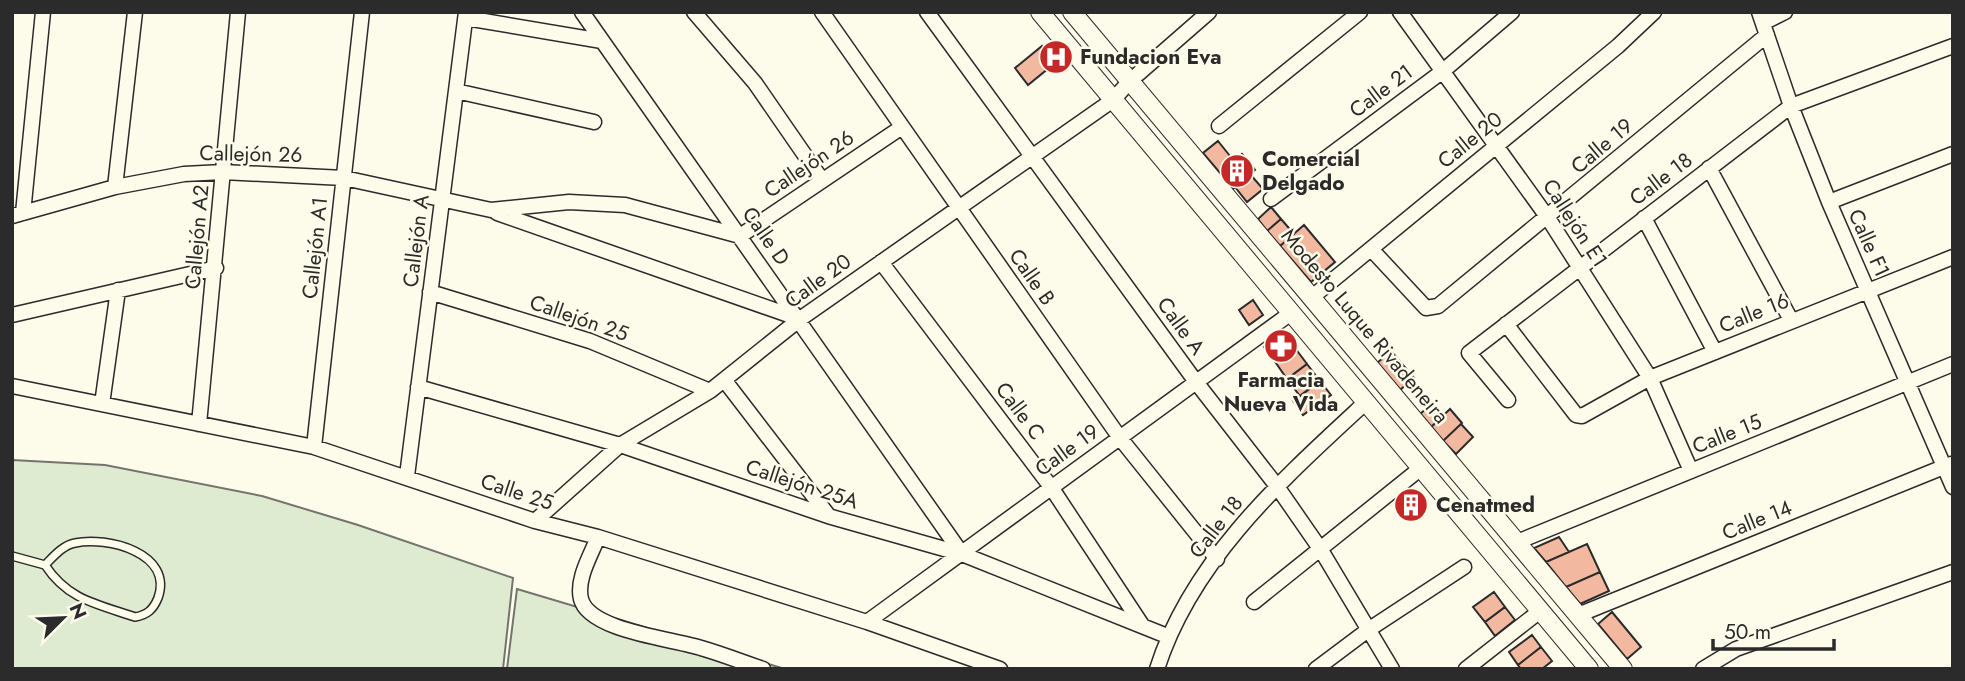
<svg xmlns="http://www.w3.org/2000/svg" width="1965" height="681" font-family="Jost,sans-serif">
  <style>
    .green { fill: #deebd1; stroke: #74746e; stroke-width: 2 }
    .building { fill: #f2b8a0; stroke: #2b2b2b; stroke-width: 2 }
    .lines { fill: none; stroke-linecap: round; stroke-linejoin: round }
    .service-casing { stroke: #2b2b2b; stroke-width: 10 }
    .minor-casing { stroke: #2b2b2b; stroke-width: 17 }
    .tertiary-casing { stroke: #2b2b2b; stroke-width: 20 }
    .service { stroke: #fdfbea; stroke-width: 7 }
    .minor { stroke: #fdfbea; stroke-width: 14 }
    .tertiary { stroke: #fdfbea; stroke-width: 18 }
    .labels { text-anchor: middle; stroke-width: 5; stroke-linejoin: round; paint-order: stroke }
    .poi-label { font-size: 21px; font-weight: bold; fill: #2b2b2b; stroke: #fdfbea; text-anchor: start }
    .street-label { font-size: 21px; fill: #2b2b2b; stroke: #fdfbea }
  </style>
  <rect width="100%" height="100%" fill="#fdfbea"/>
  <path class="green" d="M12,460l93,5 157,31 96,29 155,53 -10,91h-491z
    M517,589l268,80h-278z"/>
  <path class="building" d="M1042,46l13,17 -27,22 -13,-17z
    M1218,141l16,20 -14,12 -17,-20z
    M1242,154l13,16 -22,19 -13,-16z
    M1250,174l13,15 -16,13 -12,-15z
    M1271,207l10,12 -14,12 -9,-12z
    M1281,219l13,15 -14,12 -13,-15z
    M1304,225l31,37 -24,20 -31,-36z
    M1253,300l10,15 -14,10 -10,-15z
    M1280,335l12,16 -16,12 -12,-16z
    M1295,348l12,16 -20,15 -11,-16z
    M1391,351l23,27 -14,12 -23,-27z
    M1307,364l13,17 -20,15 -13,-17z
    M1320,381l11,14 -28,20 -10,-14z
    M1428,407l11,13 -8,7 -11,-13z
    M1450,409l12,14 -19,18 -12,-14z
    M1461,424l12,13 -17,17 -13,-13z
    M1412,494l9,12 -11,10 -10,-13z
    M1559,537l10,15 -23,10 -12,-14z
    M1587,544l13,28 -34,15 -20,-25z
    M1600,572l9,19 -29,13 -14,-17z
    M1494,592l11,15 -20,15 -12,-15z
    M1505,607l10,13 -20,16 -10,-14z
    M1612,612l29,35 -14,12 -29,-35z
    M1532,635l9,12 -23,18 -9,-13z
    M1541,647l11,14 -10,8h-21l-3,-4z"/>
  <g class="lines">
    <g class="service-casing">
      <path id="service" d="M12,556l33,9c23,35 52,39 90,52 12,-2 18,-7 23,-19 16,-45 -51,-62 -83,-55 -12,2 -22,14 -30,22"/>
    </g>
    <g class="minor-casing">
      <path id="minor" d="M582,12l380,542
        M694,12l61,71 67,97
        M822,12l298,426 97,121
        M927,12l269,370 80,103 45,65 71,119
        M1400,12l148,206 102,160 41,93
        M1759,12l32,94 38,96 124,285
        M466,18l136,23
        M1763,23l22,-11
        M1138,74l71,-62
        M456,91l138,31
        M1219,126l141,-114
        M1709,168l82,152
        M115,187l20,-175
        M1271,199l172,-128 69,-59
        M1829,202l124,-48
        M23,213l20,-201
        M497,213l303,106
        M12,216l103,-29 69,-13 39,-2 121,6 147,32 78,-8 56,3 115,31 162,-109
        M1644,218l71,134
        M1371,249l55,59 12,-2 329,-271
        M881,262l170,225 91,138
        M430,292l160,49 120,50
        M1311,298l307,-252 36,-34
        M12,315l204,-47
        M1506,324l70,91 6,1 68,-38 303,-121
        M725,381l103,134
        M12,386l302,61 221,74 63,16 269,85 133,47
        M418,387l202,58 208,71 134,38 205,82
        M1508,400l-39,-47 322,-247 162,-60
        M102,404l16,-114
        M199,424l39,-412
        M314,447l48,-435
        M407,476l59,-464
        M535,521l85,-76 90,-54 90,-72 313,-219 17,-19
        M598,537c-7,18 -22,42 -17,62 8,32 93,40 120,49 21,6 41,14 62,21
        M1517,542l436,-178
        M1254,602l167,-134
        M1578,615l373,-151
        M867,622l424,-309
        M1157,669c35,-110 127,-191 209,-267
        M1316,669l52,-39 96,-63
        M1466,669l74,-58
        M1703,669l33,-20 217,-77"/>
    </g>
    <g class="tertiary-casing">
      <path id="tertiary" d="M1040,12l549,657
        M1072,12l551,657"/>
    </g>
    <use href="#service" class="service"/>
    <use href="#minor" class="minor"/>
    <use href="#tertiary" class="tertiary"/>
  </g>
  <defs>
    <g id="hospital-disc" transform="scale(1.75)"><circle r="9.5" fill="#c62828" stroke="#fdfbea"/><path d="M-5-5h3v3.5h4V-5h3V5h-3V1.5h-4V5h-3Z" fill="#fff"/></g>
    <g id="building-disc" transform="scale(1.75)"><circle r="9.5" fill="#c62828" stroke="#fdfbea"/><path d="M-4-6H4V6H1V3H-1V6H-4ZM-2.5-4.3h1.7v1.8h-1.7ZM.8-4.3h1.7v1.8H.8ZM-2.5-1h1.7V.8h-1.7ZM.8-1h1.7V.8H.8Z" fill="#fff"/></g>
    <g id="pharmacy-disc" transform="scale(1.75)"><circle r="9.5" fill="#c62828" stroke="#fdfbea"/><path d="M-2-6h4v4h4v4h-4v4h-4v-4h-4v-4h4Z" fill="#fff"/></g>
  </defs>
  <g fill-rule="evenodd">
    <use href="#hospital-disc" x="1056" y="57"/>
    <use href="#building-disc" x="1237" y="171"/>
    <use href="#pharmacy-disc" x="1281" y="346"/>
    <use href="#building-disc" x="1411" y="505"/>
  </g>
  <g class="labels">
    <g class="poi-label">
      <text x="1080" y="64">Fundacion Eva</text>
      <text x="1262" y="166">Comercial<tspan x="1262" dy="24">Delgado</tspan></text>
      <text x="1281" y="387" text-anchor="middle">Farmacia<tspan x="1281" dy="24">Nueva Vida</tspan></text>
      <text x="1436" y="512">Cenatmed</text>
    </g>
    <g class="street-label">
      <text transform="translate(1381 91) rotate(-37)" y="7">Calle 21</text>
      <text transform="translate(1470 140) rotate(-39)" y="7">Calle 20</text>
      <text transform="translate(1602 146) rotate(-40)" y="7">Calle 19</text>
      <text transform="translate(251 154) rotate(1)" y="7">Callejón 26</text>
      <text transform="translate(809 164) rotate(-34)" y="7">Callejón 26</text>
      <text transform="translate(1661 179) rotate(-37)" y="7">Calle 18</text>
      <text transform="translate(1575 223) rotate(57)" y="7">Callejón E1</text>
      <text transform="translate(766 236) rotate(55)" y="7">Calle D</text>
      <text transform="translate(197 237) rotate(-85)" y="7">Callejón A2</text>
      <text transform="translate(416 241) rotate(-83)" y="7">Callejón A</text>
      <text transform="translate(1869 243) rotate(66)" y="7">Calle F1</text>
      <text transform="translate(315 248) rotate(-84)" y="7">Callejón A1</text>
      <text transform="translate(1032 277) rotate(55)" y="7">Calle B</text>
      <text transform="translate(818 281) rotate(-36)" y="7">Calle 20</text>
      <text transform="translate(1754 313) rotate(-22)" y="7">Calle 16</text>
      <text transform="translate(579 318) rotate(19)" y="7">Callejón 25</text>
      <text transform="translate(1181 326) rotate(54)" y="7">Calle A</text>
      <text transform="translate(1365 326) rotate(50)" y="7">Modesto Luque Rivadeneira</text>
      <text transform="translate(1020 411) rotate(53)" y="7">Calle C</text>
      <text transform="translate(1727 434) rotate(-22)" y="7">Calle 15</text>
      <text transform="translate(1067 450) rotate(-36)" y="7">Calle 19</text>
      <text transform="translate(802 484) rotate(18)" y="7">Callejón 25A</text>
      <text transform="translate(517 492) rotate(18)" y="7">Calle 25</text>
      <text transform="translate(1757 520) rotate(-22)" y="7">Calle 14</text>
      <text transform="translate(1216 527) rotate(-52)" y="7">Calle 18</text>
    </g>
  </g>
  <rect width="1965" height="681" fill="none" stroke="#2b2b2b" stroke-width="28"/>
  <g transform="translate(63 618) rotate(66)" stroke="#fdfbea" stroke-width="5" paint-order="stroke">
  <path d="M0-5L12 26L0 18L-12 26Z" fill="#2b2b2b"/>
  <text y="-10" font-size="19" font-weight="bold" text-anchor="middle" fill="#2b2b2b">N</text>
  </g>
  <path d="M1713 639v10h121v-10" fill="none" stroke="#2b2b2b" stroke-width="3.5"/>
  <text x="1724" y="639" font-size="21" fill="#2b2b2b" stroke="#fdfbea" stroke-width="5" paint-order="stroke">50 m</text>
</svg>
